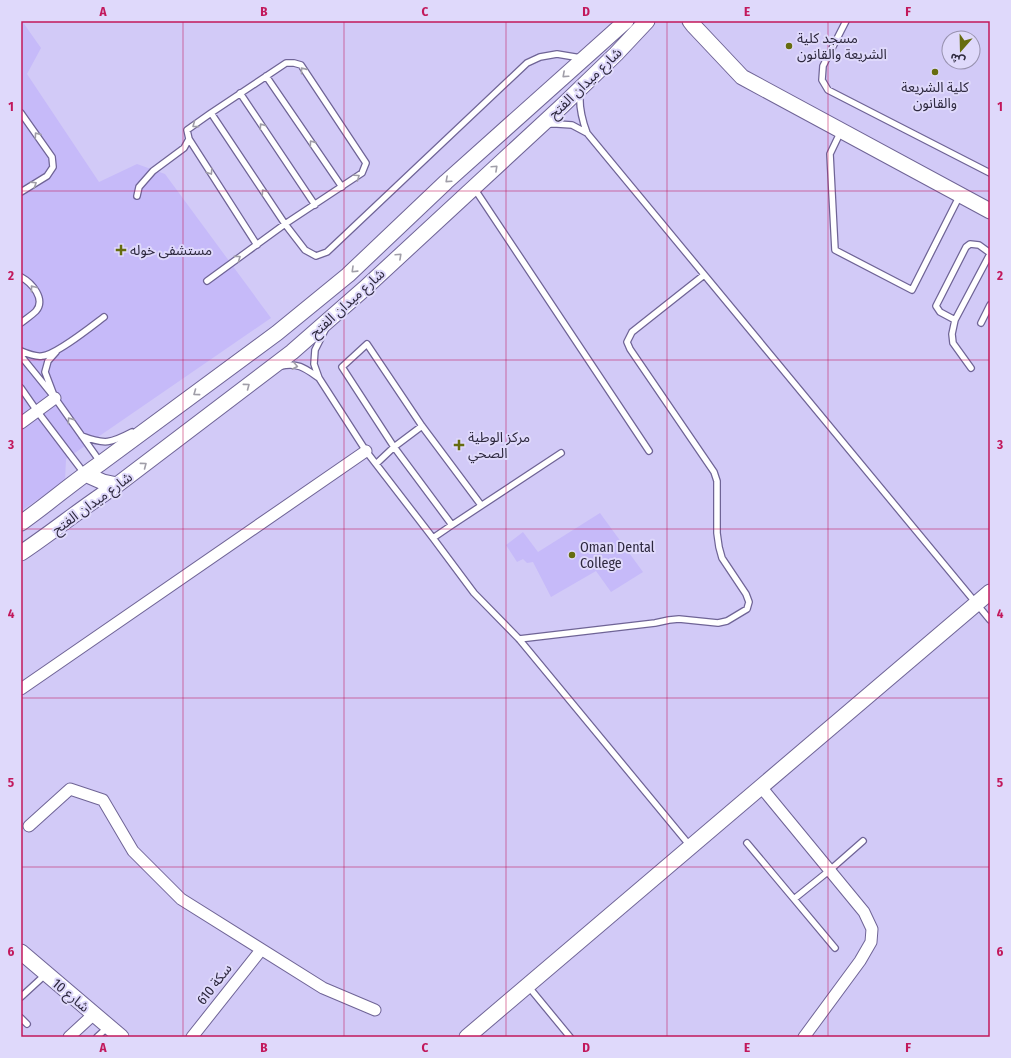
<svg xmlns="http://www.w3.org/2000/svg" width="1011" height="1058" font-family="'Fira Sans Condensed','Noto Sans Arabic',sans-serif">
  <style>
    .built { fill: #c6baf9 }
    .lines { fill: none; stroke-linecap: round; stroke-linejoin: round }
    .lane-casing { stroke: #6f6496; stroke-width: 8 }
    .street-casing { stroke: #6f6496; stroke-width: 13 }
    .secondary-casing { stroke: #6f6496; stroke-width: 17 }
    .lane { stroke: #fff; stroke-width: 5.5 }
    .street { stroke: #fff; stroke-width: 11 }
    .secondary { stroke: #fff; stroke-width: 15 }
    .oneway { stroke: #a09ea8 }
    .grid { fill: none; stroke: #c2185b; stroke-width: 1; stroke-opacity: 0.55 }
    .poi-dot { fill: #666c0f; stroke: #dfd9fb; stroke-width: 1.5 }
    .labels { text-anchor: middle; stroke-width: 4; stroke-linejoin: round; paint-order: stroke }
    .poi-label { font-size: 14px; fill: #2d283e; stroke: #dfd9fb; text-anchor: start }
    .street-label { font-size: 14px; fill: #2d283e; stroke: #dfd9fb }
    .neatline { fill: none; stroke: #c2185b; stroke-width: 1.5 }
    .grid-label { font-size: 13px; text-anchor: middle; font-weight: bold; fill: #c2185b }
  </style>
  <rect width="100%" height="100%" fill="#d2caf7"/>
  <path class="built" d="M21,21h1l19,27 -14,26 72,108 38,-18 28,10 106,144 -205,141 -1,22 -44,30z
    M600,513l43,59 -32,20 -15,-21 -45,26 -18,-35 -6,1 -4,-4 -6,3 -11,-17 17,-13 15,20z"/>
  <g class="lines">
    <g class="lane-casing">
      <path id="lane" d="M846,21l-23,45 -1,14 6,10 162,83
        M266,76l76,111
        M240,93l75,112
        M580,93c-1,14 2,27 7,40
        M21,113l31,44 1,10 -6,9 -26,16
        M211,113l74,111 20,26 11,6 11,-4 200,-189 13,-6 17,-3 24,4
        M547,124h10l15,1 15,8 403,487
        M841,131l-11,23 5,96 77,40 47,-93
        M189,139l68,106
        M474,188l175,263
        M137,196l2,-9 14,-16 31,-23 5,-9 -2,-9 24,-17 75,-50h8l7,2 65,98 -4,10 -77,51 -78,57
        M21,277c11,6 25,22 15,34 -4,4 -10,8 -15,12
        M955,320l-15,-8 -4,-6 30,-59 4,-3 9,1 11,8
        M981,323l9,-18
        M325,330l-10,20 -1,14 5,14 47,73 67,87 41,55 45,46 172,208
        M21,351c7,3 14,6 21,5 14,-1 50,-30 62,-39
        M21,356l34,42 46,65
        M281,366c17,-4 25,3 38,12
        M971,368l-18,-25 -1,-9 3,-14 35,-66
        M21,388l16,23 47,62
        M53,393l-8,-21 3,-11 8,-9
        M82,436c23,9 29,7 50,-4
        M376,464l18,-17 28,-21
        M452,525l-58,-78 -52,-80 25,-23 55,82 59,79
        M433,538l19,-13 109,-72
        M519,639l136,-16 14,-3 10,-1 39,4 9,-2 20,-12 2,-7 -3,-8 -24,-36 -3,-11 -2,-14v-52l-3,-9 -84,-123 -3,-7 5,-10 72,-57
        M747,843l88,105
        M794,899l36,-29 33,-29
        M528,986l42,51
        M21,997l25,-23
        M21,1018l6,6
        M97,1037l11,-10"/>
    </g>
    <g class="street-casing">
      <path id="street" d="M21,423l34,-25
        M21,689l345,-238
        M761,787l103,125 8,17 -1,13 -11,19 -56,76
        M29,826l41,-37 33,11 30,51 48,48 142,89 52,22
        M69,1037l25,-23
        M192,1037l69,-87"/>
    </g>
    <g class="secondary-casing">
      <path id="secondary" d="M690,21l3,4 49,52 248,134
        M85,474l18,8 14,3
        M21,523c27,-19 52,-41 80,-60l176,-130 71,-58 98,-93 180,-161
        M21,553c33,-22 63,-47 96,-68l175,-133 72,-63 198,-183 54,-52 31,-33
        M21,952l100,85
        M467,1037l523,-445"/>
    </g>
    <use href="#lane" class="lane"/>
    <use href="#street" class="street"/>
    <use href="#secondary" class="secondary"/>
  </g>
  <defs><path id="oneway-chevron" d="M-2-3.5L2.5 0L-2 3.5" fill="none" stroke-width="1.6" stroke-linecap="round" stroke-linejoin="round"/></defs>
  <g class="oneway">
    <use href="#oneway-chevron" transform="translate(303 70) rotate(-129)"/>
    <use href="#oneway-chevron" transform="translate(565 75) rotate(138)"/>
    <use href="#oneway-chevron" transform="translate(195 125) rotate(143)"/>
    <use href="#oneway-chevron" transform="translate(262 126) rotate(-124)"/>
    <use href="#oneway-chevron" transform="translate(37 135) rotate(-125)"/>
    <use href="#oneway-chevron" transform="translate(312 143) rotate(-125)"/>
    <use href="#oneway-chevron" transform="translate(495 168) rotate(-43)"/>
    <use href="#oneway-chevron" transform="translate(210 172) rotate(57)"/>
    <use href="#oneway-chevron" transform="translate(357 177) rotate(-35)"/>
    <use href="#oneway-chevron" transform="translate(448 180) rotate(138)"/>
    <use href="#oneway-chevron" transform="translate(34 184) rotate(-32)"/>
    <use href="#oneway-chevron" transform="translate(264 192) rotate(-124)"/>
    <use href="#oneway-chevron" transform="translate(399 256) rotate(-43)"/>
    <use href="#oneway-chevron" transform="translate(238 258) rotate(-36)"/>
    <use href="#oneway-chevron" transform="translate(354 270) rotate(136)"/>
    <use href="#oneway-chevron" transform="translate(33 288) rotate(-128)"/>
    <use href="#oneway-chevron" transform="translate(295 366) rotate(11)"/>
    <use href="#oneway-chevron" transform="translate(247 386) rotate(-37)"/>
    <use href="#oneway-chevron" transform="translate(196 393) rotate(144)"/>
    <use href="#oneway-chevron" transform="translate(70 420) rotate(-125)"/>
    <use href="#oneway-chevron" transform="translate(144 465) rotate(-37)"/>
  </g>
  <path class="grid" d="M183,21v1016M344,21v1016M506,21v1016M667,21v1016M828,21v1016M21,191h969M21,360h969M21,529h969M21,698h969M21,867h969"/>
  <g class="poi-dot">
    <circle cx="789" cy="46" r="4"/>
    <circle cx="935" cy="72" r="4"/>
    <path d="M119 244h4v4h4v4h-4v4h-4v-4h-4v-4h4z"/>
    <path d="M457 439h4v4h4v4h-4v4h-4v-4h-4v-4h4z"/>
    <circle cx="572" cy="555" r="4"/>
  </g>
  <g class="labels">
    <g class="poi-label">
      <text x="797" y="43">مسجد كلية<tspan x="797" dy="16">الشريعة والقانون</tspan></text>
      <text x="935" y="92" text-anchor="middle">كلية الشريعة<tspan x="935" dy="16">والقانون</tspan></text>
      <text x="130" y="255">مستشفى خوله</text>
      <text x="468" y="442">مركز الوطية<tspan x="468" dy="16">الصحي</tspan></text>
      <text x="580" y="552">Oman Dental<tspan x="580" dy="16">College</tspan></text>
    </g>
    <g class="street-label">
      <text transform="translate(585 83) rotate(-44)" y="5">شارع ميدان الفتح</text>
      <text transform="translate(347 303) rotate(-42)" y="5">شارع ميدان الفتح</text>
      <text transform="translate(92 503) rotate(-36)" y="5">شارع ميدان الفتح</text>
      <text transform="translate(214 984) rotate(-52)" y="5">سكة 610</text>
      <text transform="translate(71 995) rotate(40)" y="5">شارع 10</text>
    </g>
  </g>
  <rect width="1011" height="1058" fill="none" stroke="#dfd9fb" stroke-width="44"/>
  <g transform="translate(961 50) rotate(200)"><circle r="19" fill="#dfd9fb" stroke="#9892af"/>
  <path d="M0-3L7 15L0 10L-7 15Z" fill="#666c0f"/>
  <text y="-6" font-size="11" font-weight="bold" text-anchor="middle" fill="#2d283e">ش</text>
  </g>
  <rect x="22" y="22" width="967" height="1014" class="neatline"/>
  <g class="grid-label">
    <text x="103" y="16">A</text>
    <text x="264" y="16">B</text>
    <text x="425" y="16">C</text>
    <text x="586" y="16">D</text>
    <text x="747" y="16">E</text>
    <text x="908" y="16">F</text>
    <text x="11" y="111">1</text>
    <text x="1000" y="111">1</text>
    <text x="11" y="280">2</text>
    <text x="1000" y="280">2</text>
    <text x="11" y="449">3</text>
    <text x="1000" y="449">3</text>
    <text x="11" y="618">4</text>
    <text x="1000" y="618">4</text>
    <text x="11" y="787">5</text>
    <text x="1000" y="787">5</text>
    <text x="11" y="956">6</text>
    <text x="1000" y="956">6</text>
    <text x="103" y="1052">A</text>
    <text x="264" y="1052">B</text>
    <text x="425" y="1052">C</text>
    <text x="586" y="1052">D</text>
    <text x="747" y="1052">E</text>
    <text x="908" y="1052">F</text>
  </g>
</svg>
